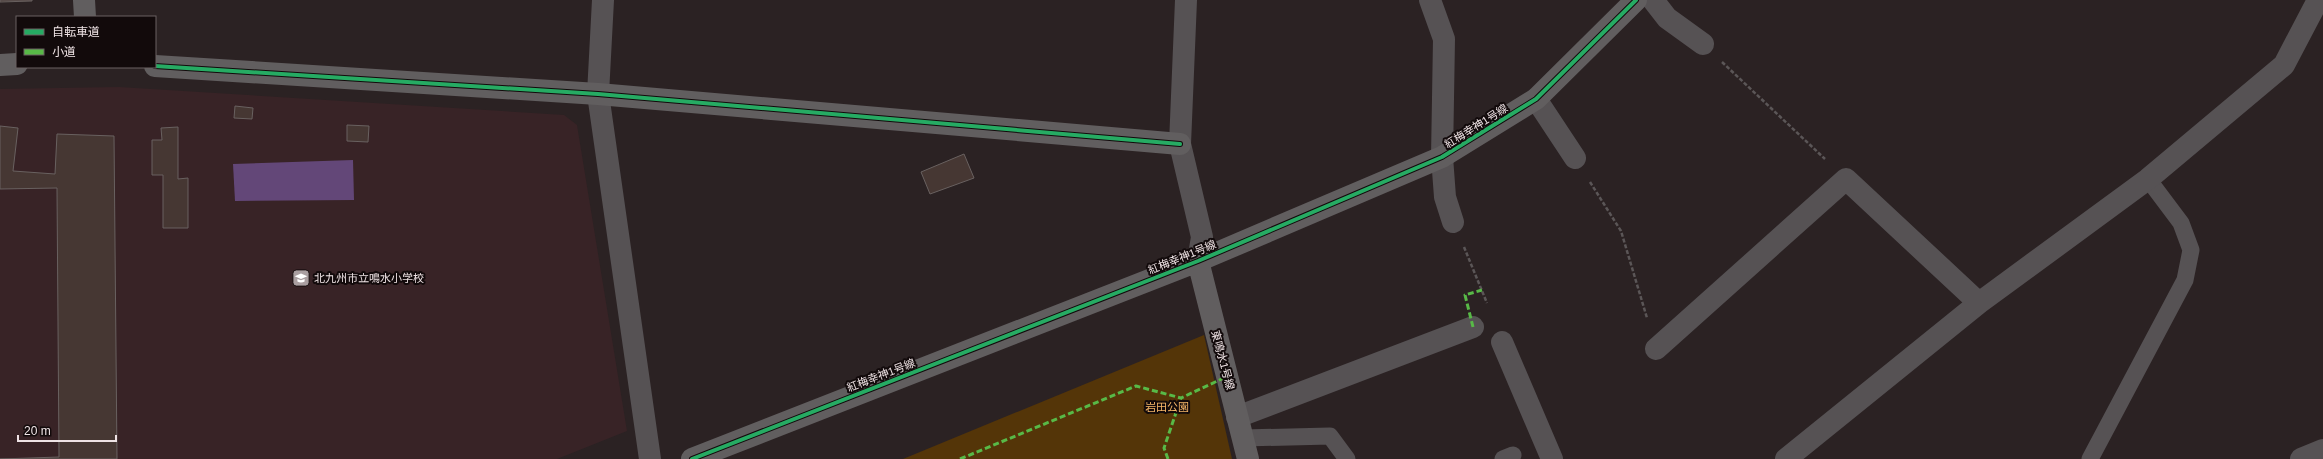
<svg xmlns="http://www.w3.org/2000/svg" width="2323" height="459" font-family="Helvetica,'Noto Sans JP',sans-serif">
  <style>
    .built { fill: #382326 }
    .green { fill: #543508 }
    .water { fill: #634778 }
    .building { fill: #463733; stroke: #696160 }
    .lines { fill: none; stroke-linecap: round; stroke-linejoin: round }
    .path { stroke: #5b5657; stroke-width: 2.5; stroke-dasharray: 4 2; stroke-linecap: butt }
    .lane { stroke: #565254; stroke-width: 17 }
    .street { stroke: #565254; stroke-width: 22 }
    .secondary { stroke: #615e5f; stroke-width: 22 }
    .quiet { stroke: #58b947; stroke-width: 3; stroke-dasharray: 6 3; stroke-linecap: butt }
    .cycleway-casing { stroke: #120a0b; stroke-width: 6 }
    .cycleway { stroke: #26ab63; stroke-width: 4 }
    .labels { text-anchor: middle; stroke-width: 4; stroke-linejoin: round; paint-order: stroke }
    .street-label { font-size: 11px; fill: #efe3e5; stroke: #120a0b }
    .poi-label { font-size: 11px; fill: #efe3e5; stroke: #120a0b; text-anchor: start }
    .park-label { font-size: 11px; fill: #f5b668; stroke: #120a0b }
  </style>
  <rect width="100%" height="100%" fill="#2b2223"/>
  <path class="built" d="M119,87l445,28 13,10 50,306 -70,28h-557v-370z"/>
  <path class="green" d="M1204,335l28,124h-329z"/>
  <path class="water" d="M353,160l1,40 -119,1 -2,-37z"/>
  <path class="building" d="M0,0h32v1l-32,1z
    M235,106l18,2 -1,11 -18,-1z
    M347,125l22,1 -1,16 -21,-1z
    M0,126l18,2 -5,43 42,3 2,-40 57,2 3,323h-117l59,-2 -2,-269 -57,1z
    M178,127v52l10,-1v50h-25v-53h-11v-35h10l-1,-12z
    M964,154l10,24 -44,16 -9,-22z"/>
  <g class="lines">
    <path class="path" d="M1722,62l103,97
      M1590,182l31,49 26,87
      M1464,247l23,56"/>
    <path class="lane" d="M1243,438l87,-2 17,23
      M1503,459l10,-4
      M2090,459l95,-179 6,-30 -10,-27 -33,-44"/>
    <path class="street" d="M603,0l-5,94 52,365
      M1186,0l-6,144 22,93 -4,24
      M1430,0l14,39 -2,118 3,40 8,25
      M1653,0l14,18 36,26
      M1536,99l39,59
      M1502,342l50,117
      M1656,349l190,-170 133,124
      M1237,417l236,-90
      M1786,459l193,-156 169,-124 136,-114 34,-65
      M2301,459l22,-9"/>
    <path class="secondary" d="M84,0l1,17
      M0,65l17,-1
      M155,66l443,28 582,50
      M1198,261l50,198
      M692,459l506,-198 244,-104 94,-58 100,-99"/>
    <path class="quiet" d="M1473,327l-8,-32 17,-5
      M960,459l176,-73 45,12 47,-22
      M1168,459l-4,-11 17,-50"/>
    <g class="cycleway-casing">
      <path id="cycleway" d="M155,66l443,28 582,50
        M692,459l506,-198 244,-104 94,-58 100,-99"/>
    </g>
    <use href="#cycleway" class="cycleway"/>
  </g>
  <defs>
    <g id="school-square" transform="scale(0.9)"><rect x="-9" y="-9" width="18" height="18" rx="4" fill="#aa9fa1" stroke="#120a0b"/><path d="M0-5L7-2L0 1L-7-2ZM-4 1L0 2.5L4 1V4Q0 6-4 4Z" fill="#fff"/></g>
  </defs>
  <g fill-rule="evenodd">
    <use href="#school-square" x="301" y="278"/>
  </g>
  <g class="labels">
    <g class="street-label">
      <text transform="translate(1476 126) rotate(-32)" y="4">紅梅幸神1号線</text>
      <text transform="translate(1182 257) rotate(-22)" y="4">紅梅幸神1号線</text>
      <text transform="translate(1223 360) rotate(75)" y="4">東鳴水1号線</text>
      <text transform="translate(881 375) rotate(-21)" y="4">紅梅幸神1号線</text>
    </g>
    <g class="poi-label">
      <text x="314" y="282">北九州市立鳴水小学校</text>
    </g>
    <g class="park-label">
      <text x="1167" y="411">岩田公園</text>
    </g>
  </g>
  <rect x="16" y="16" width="140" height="52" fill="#120a0b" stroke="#6a6162"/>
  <rect x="24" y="29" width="20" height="6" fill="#26ab63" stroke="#6a6162"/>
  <text x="52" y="36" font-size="12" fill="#efe3e5">自転車道</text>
  <rect x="24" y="49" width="20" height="6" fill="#58b947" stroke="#6a6162"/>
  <text x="52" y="56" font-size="12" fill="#efe3e5">小道</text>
  <path d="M18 435v6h98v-6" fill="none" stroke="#efe3e5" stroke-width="2"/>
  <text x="24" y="435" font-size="12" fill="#efe3e5" stroke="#120a0b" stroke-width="3" paint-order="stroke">20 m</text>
</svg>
